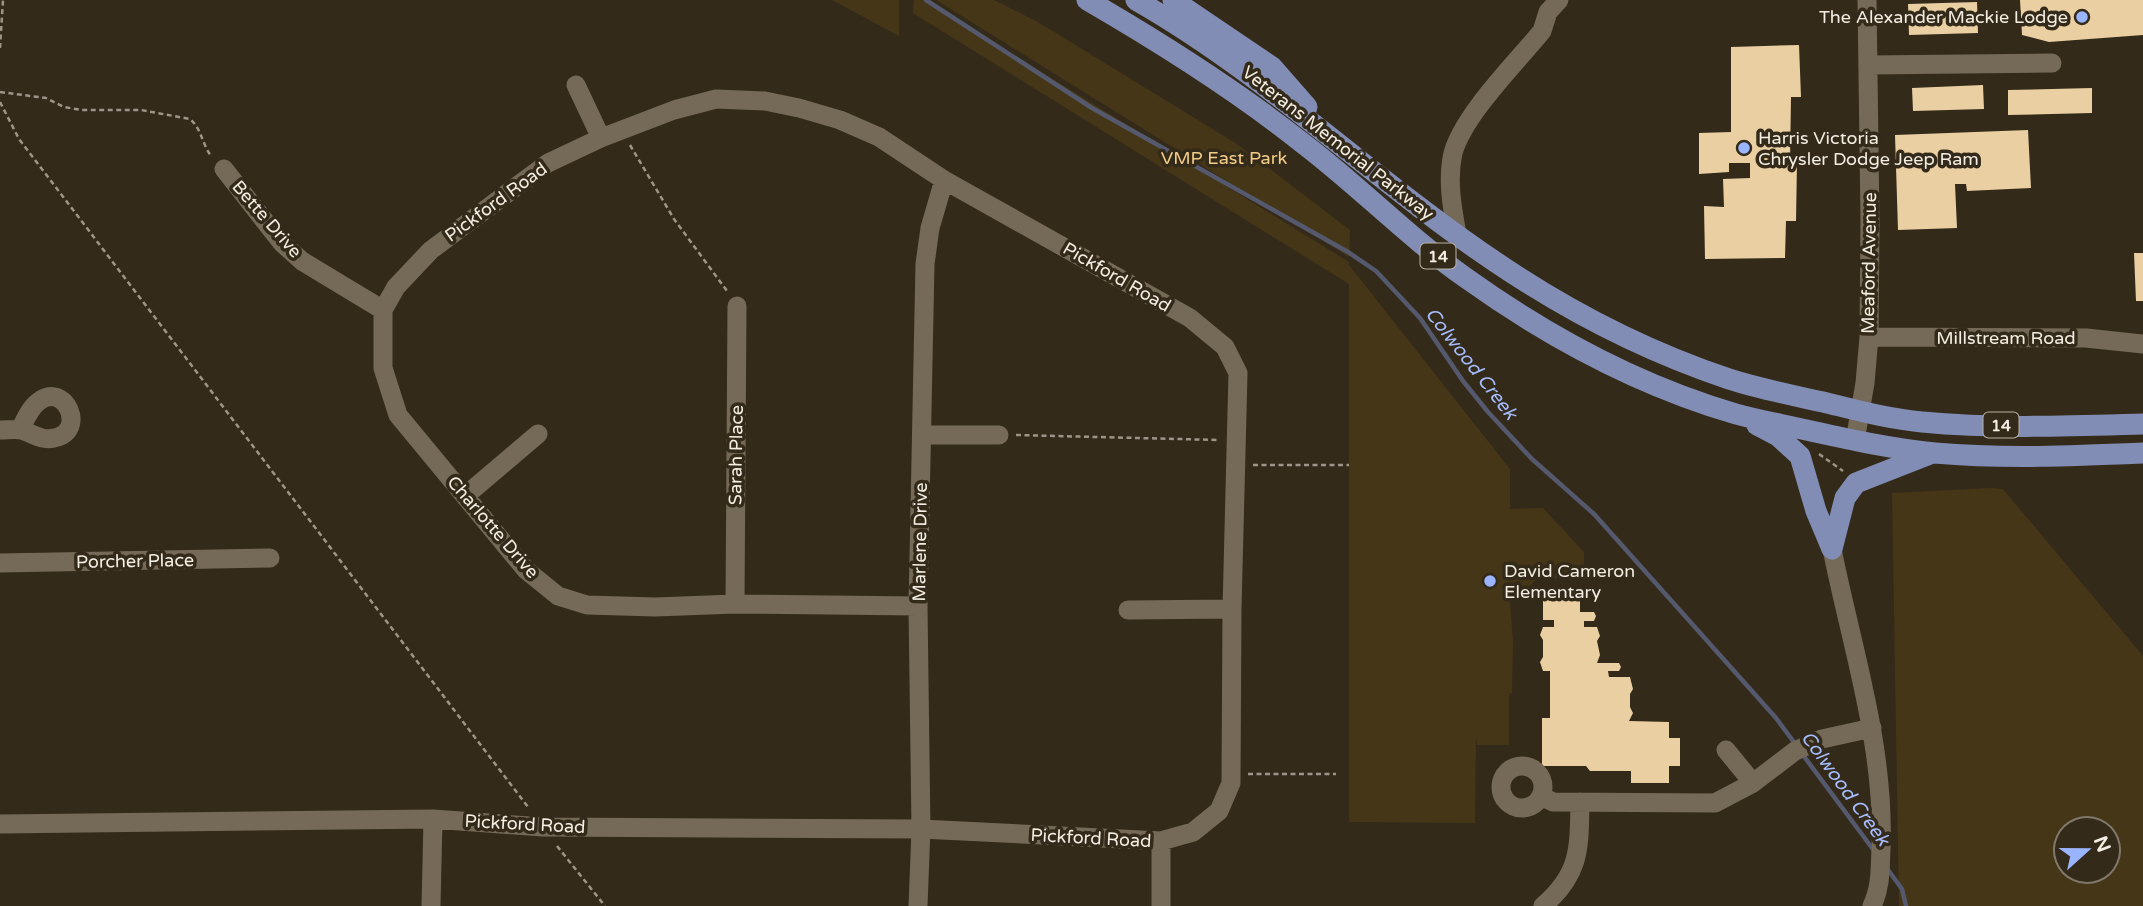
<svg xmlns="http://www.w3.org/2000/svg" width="2143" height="906" font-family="'Varela Round',sans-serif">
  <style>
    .green { fill: #463618; fill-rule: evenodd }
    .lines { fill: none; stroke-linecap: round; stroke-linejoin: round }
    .stream { stroke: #54596e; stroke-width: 4.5 }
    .building { fill: #eacfa2 }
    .path { stroke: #9d9587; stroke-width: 2.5; stroke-dasharray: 5 3.5; stroke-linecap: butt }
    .minor { stroke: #756a58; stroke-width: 19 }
    .major { stroke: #818db4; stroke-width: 21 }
    .poi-dot { fill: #9ab5fd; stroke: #342a1a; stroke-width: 2.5 }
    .labels { text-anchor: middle; stroke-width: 7; stroke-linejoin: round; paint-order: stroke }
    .shield { fill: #342a1a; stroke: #bab2a6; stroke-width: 2 }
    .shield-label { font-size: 16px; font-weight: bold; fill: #f3ede2 }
    .poi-label { font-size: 18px; fill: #f3ede2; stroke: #342a1a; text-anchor: start }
    .street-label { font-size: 18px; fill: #f3ede2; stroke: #342a1a }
    .park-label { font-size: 18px; fill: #f2cc88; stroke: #342a1a }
    .water-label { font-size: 19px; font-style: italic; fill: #a5bdff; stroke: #342a1a }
  </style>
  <rect width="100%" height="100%" fill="#342a1a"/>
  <path class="green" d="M832,0h67v36z
    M914,0h11l424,262v3l161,204v40l33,-1 41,44v26h-46l-11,10h-18l4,53 -1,52 -3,1v51h-32l-1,-9 -1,87 -126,-1v-538l-436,-271z
    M936,0h58l44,22 199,122 113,86 -1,27z
    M1990,488l13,1 140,167v250h-244l-7,-413zM2066,829h42v42h-42z"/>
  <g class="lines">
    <path class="stream" d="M926,0l166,108 256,144 28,19 44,47 43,63 25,31 44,47 62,55 182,204 20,27
      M1803,755l72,97
      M1886,867l16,22 4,17"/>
  </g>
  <path class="building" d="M2020,0h123v35l-94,7 -27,-7z
    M1977,2l1,31 -69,2 -1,-31z
    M1799,45l2,52h-10l-1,66 7,-1 -1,59h-10l-1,37 -80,1 -1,-53 20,1 -1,-28 27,-1v-15h-21v9l-30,2v-41l32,-1v-85z
    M1983,85l1,24 -71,2 -1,-23z
    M2092,88v25l-84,2v-25z
    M2028,130l3,58 -64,3 -1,-7h-11l2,44 -59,2 -3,-95z
    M2134,253h9v48h-7z
    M1552,589l5,3h10l4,-2 9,3v19h14l2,4 -2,5h-10v6h13l3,9 -3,5 3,14 -3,8h22l2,4 -2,4h-11l1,6h21l3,12 -3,5v13l3,6 -4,8 40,1v16h11v28h-11v17h-38v-12h-41l-4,-5h-44v-48h8v-47h-7l-3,-9 3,-5v-17l-3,-5 3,-8h11v-7h-11v-28z"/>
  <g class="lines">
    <path class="path" d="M0,48l3,-48
      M0,92l46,6 18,9 17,3h60l49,9c12,10 12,26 22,38
      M0,102l19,37 509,668
      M630,145l44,74 53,72
      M1016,435l203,5
      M1819,454l24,17
      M1253,465h96
      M1248,774h88
      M557,846l48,60"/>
    <path class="minor" d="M1868,65l184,-2
      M576,85l25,53
      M224,169l58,74 20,18 81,49
      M1457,234c-5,-27 -10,-54 -4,-81 11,-39 63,-90 89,-122l6,-19 11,-12
      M1869,337l217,1 57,6
      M0,430c7,0 15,-1 22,0 11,4 20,11 32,8 34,-6 11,-58 -16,-36 -8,6 -13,18 -18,28
      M923,435h76
      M1855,441l10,-58 4,-46 1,-116 -3,-221
      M465,496l73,-62
      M1832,549c20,100 53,197 49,300 -1,20 0,38 -9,57
      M0,563l270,-5
      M735,604l2,-298
      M1128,610l104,-1
      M1726,750l27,33
      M1501 787a21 21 0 1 1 42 0a21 21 0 1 1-42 0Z
      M1541,796l12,6 162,1 38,-20 42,-32 27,-12 50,-11
      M0,824l433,-5 110,8 378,2 240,12 32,-9 26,-21 12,-28 1,-174 6,-236 -13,-26 -35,-29 -246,-138 -65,-43 -39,-17 -41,-12 -34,-7 -49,-2 -42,11 -73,28 -53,25 -117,87 -35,37 -13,23v58l15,47 128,155 32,26 29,9 68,2 80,-3 183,2
      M1161,841v65
      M431,906l2,-87
      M918,906l3,-77 -3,-223 7,-342 5,-36 14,-48
      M1543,906c38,-33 36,-58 37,-104"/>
    <path class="major" d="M1087,0c76,44 149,90 218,145 55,42 104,93 161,133 81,58 174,108 270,136 25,7 50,11 75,17 41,9 82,18 124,22 69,6 139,3 208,0
      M1136,0c130,74 237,180 361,263 71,48 151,89 232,116 31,10 63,16 94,23 33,8 65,17 99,20 74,7 148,4 221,2
      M1173,0l99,67 35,40
      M1757,425l21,11 22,20 16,55 16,38
      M1832,549l13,-51 11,-15 74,-29"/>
  </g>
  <g class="poi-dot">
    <circle cx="2082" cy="17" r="7"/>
    <circle cx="1744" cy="148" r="7"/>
    <circle cx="1490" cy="581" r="7"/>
  </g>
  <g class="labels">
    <g class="shield">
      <rect x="1420.5" y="243.5" width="35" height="25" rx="5"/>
      <rect x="1983.5" y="412.5" width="35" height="25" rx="5"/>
    </g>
    <g class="shield-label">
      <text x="1438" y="262">14</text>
      <text x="2001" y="431">14</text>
    </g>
    <g class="poi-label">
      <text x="2068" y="23" text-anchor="end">The Alexander Mackie Lodge</text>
      <text x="1758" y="144">Harris Victoria<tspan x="1758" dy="21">Chrysler Dodge Jeep Ram</tspan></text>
      <text x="1504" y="577">David Cameron<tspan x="1504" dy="21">Elementary</tspan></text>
    </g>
    <g class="street-label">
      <text transform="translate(1338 143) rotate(38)" y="6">Veterans Memorial Parkway</text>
      <text transform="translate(496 202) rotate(-36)" y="6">Pickford Road</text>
      <text transform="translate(267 219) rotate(49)" y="6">Bette Drive</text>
      <text transform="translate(1869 263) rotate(-89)" y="6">Meaford Avenue</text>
      <text transform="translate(1117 277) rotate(30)" y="6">Pickford Road</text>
      <text x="2006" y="344">Millstream Road</text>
      <text transform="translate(736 455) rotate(-89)" y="6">Sarah Place</text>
      <text transform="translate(493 527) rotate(49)" y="6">Charlotte Drive</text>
      <text transform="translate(920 542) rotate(-89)" y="6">Marlene Drive</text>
      <text transform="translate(135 561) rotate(-1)" y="6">Porcher Place</text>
      <text transform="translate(525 824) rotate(3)" y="6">Pickford Road</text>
      <text transform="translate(1091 838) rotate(3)" y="6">Pickford Road</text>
    </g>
    <g class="park-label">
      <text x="1224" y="164">VMP East Park</text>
    </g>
    <g class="water-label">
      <text transform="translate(1472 363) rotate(52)" y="7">Colwood Creek</text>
      <text transform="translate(1846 788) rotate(54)" y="7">Colwood Creek</text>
    </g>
  </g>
  <g transform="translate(2087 850) rotate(69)"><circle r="33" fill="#342a1a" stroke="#80786a" stroke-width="2"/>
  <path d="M0-5L12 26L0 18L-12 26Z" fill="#9ab5fd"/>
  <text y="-10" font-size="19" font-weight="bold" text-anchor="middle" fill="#f3ede2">N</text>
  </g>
</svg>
